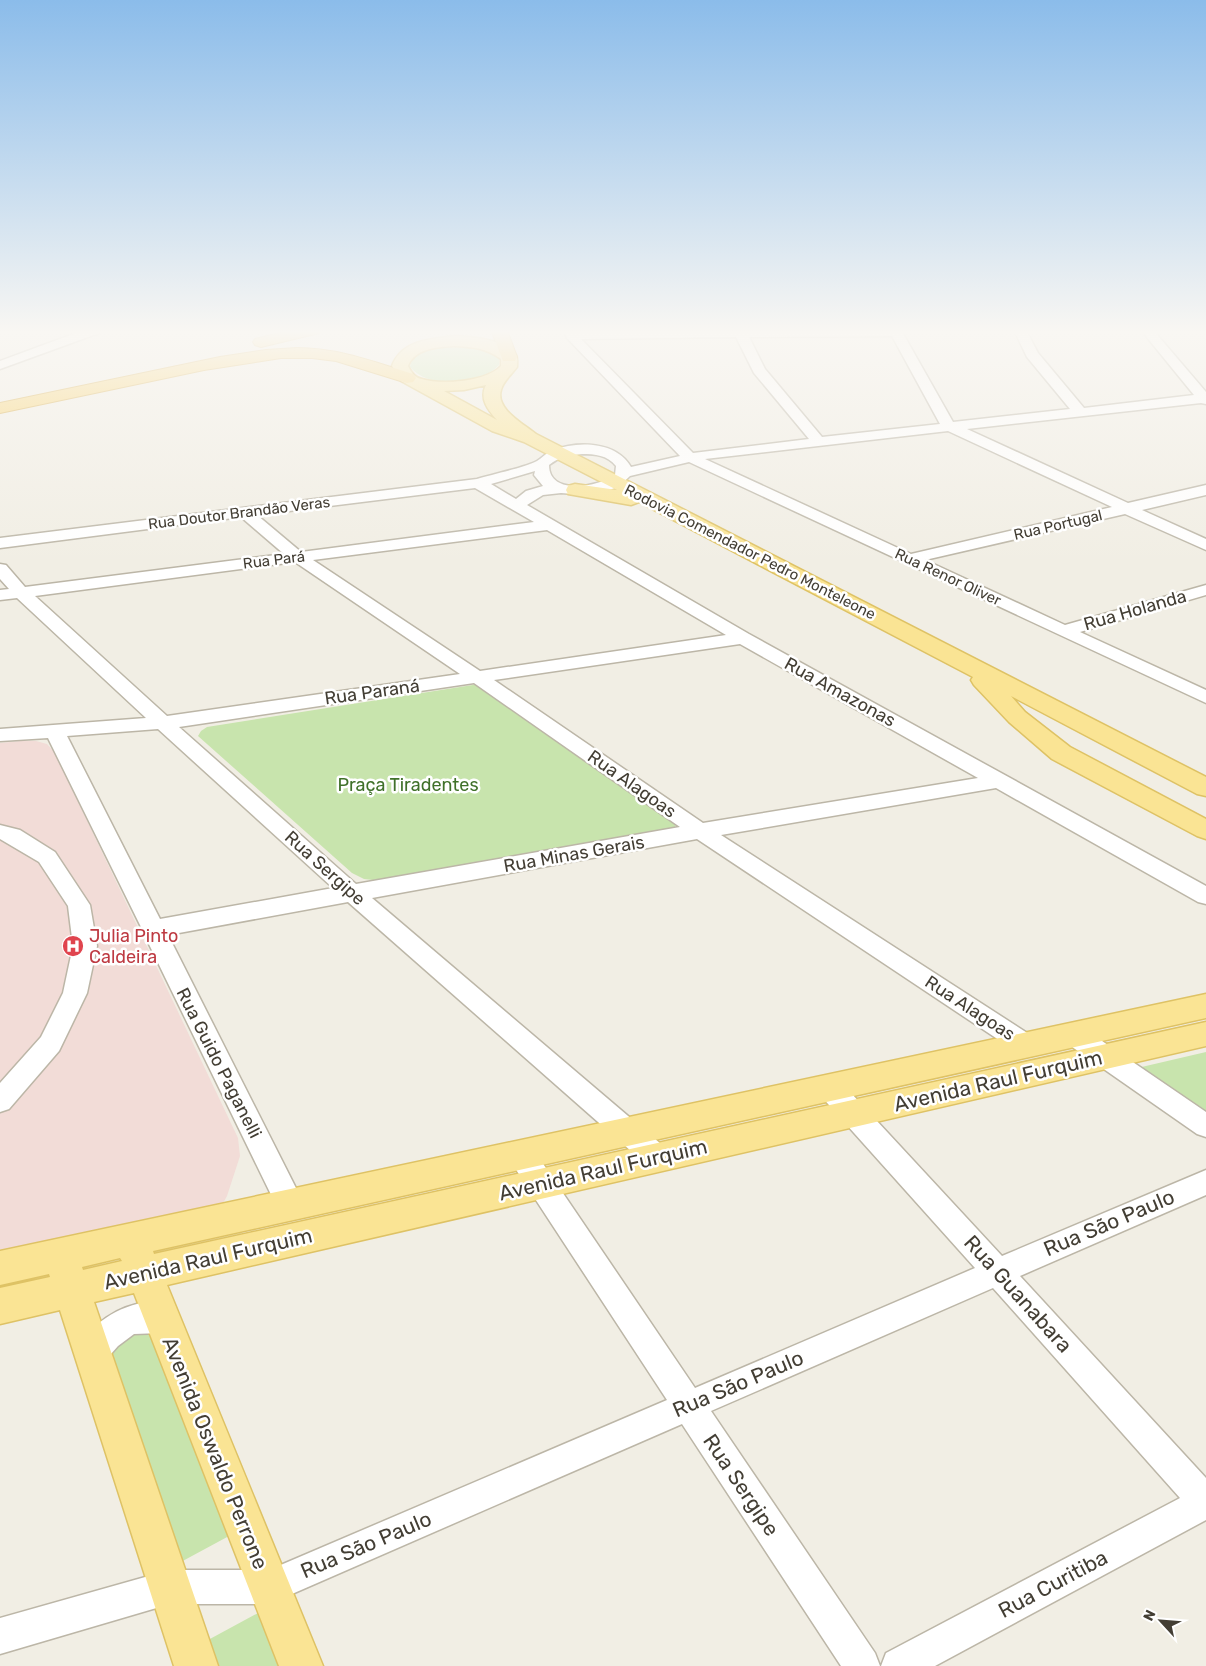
<svg xmlns="http://www.w3.org/2000/svg" width="1206" height="1666" font-family="Rubik,sans-serif">
  <style>
    .medical { fill: #f2dcd7 }
    .green { fill: #c8e4ad }
    .lines { fill: none; stroke-linecap: round; stroke-linejoin: round }
    .minor-casing { stroke: #bcb6a7; stroke-width: 3 }
    .major-casing { stroke: #dec265; stroke-width: 3 }
    .highway-casing { stroke: #d6a738; stroke-width: 2 }
    .minor { fill: #fff; fill-rule: evenodd }
    .major { fill: #fae494; fill-rule: evenodd }
    .highway { fill: #f8d168; fill-rule: evenodd }
    .labels { text-anchor: middle; stroke-width: 5; stroke-linejoin: round; paint-order: stroke }
    .far-street-label { font-size: 15px; fill: #433e34; stroke: #fff }
    .street-label { font-size: 18px; fill: #433e34; stroke: #fff }
    .park-label { font-size: 18px; fill: #40712a; stroke: #fff }
    .health-label { font-size: 18px; fill: #be3a42; stroke: #fff; text-anchor: start }
    .near-street-label { font-size: 21px; fill: #433e34; stroke: #fff }
  </style>
  <rect width="100%" height="100%" fill="#f1eee4"/>
  <path class="medical" d="M20,741h16l11,3 8,9 183,385 2,18 -13,40 -9,16 -218,55v-524z"/>
  <path class="green" d="M449,345l33,2 18,11 -1,7c-20,21 -69,25 -89,2 3,-17 23,-20 39,-22z
    M479,684l197,138 -1,6 -7,5 -295,47 -9,-1 -12,-6 -154,-137 3,-5 6,-4z
    M1206,1052v65l-73,-48z
    M140,1305l89,231 -50,27 -82,-237z
    M258,1613l20,53h-62l-8,-26z"/>
  <g class="lines">
    <g class="minor-casing">
      <path id="minor" d="M84,330h17l-2,3 -99,36v-8z
        M564,330h337l52,92 117,-13 -43,-52 -13,-27h12l12,23 46,55 110,-13 -53,-65h12l53,62v12l-5,-1 -234,26 161,74 78,-18v10l-64,15 64,29v11l-81,-36 -200,46 140,65 141,-40v10l-126,37 126,58v13l-517,-241 -59,14 -12,11 -12,4 -19,4 -26,-2 -18,2 -16,10 222,129 457,252v18l-8,-2 -202,-114 -275,47 314,203 4,7 -4,7 -9,3 -9,-3 -320,-213 -325,59 296,252 4,8 -4,8 -10,4 -10,-4 -300,-264 -180,33 136,269 -4,9 -10,4 -10,-4 -135,-277 -5,-7 1,-2 -93,-189 -48,3v-12l146,-11 -129,-120 -17,2v-10l9,-1 -9,-10v-15l6,1 19,22 259,-33 -43,-37 -241,31v-10l477,-59c15,-5 47,-11 60,-18 5,-3 9,-8 16,-11 25,-9 63,-9 78,17l49,-11 -113,-118zM892,336l48,88 -118,13 -57,-68 -16,-32zM736,337l18,36 55,66 -116,14 -112,-114zM948,431l164,76 -201,47 -206,-95zM582,454c13,0 25,1 34,12l-1,9c-17,12 -66,21 -66,-10 10,-8 20,-10 33,-11zM535,471l-1,4 9,11 -17,5 -10,8 -25,-15zM475,488l59,34 -233,30 -44,-37zM547,530l179,105 -246,36 -167,-111zM295,562l165,112 -293,42 -132,-120zM740,644l238,134 -275,45 -209,-143zM474,683l206,144 -324,57 -177,-157zM158,729l175,159 -173,31 -93,-183z
        M0,825l20,5 35,22 35,53 7,41 -10,47 -28,58 -50,58 -9,3v-29l41,-46 22,-44 10,-47 -5,-40 -29,-44 -39,-23z
        M1074,1025l9,3 123,84v25l-9,-3 -132,-92 -3,-7 3,-7z
        M829,1076l9,3 164,177 204,-86v25l-186,81 186,202v42l-271,146h-54l5,-13 294,-155 -187,-210 -282,123 164,242 5,13h-39l-159,-242 -413,180h-99l-170,50v-36l170,-48h99l398,-170 -156,-238 -3,-8 3,-8 10,-4 10,4 164,242 280,-120 -155,-173 -4,-8 4,-8z
        M149,1302l12,1 11,5 4,10 -4,10 -11,5 -27,1 -16,12 -15,17 -11,4 -11,-4 -4,-11c12,-28 42,-47 72,-50z"/>
    </g>
    <g class="major-casing">
      <path id="major" d="M455,336c17,1 50,3 61,19 2,3 1,8 1,12 -5,7 -14,14 -16,23 -6,19 23,34 35,44l670,343v19l-9,-2 -186,-98 14,16 45,35 136,72v20l-9,-3 -145,-77 -43,-37 -35,-37 -3,-5 2,-3 -334,-175 -8,3 -63,-11 -2,-4 2,-4 7,-2 42,6 -93,-48 -32,-11 -91,-50 -9,-15c10,-26 38,-27 63,-30zM455,346c18,1 31,2 46,13v7c-15,16 -60,19 -79,13 -7,-1 -11,-7 -14,-13 7,-18 30,-19 47,-20zM486,385c-7,14 2,25 11,35l-53,-29 20,-1z
        M1206,994v24l-1053,233 1,3 1052,-232v24l-1039,239 156,381h-44l-145,-373 -40,9 124,364h-44l-114,-356 -60,14v-36l50,-11 -1,-3 -49,11v-34zM120,1258l2,3 -39,9 -1,-3z"/>
    </g>
    <g class="highway-casing">
      <path id="highway" d="M293,330h28l-2,3 -58,14 -6,-2 -2,-3 2,-3z
        M491,330h16l10,27 -2,4h-12z
        M297,348c41,0 78,14 116,26l3,4 -3,4 -6,1 -71,-22 -24,-3h-31l-77,12 -204,43v-10l220,-46 46,-7z"/>
    </g>
    <use href="#minor" class="minor"/>
    <use href="#major" class="major"/>
    <use href="#highway" class="highway"/>
  </g>
  <linearGradient id="sky" x2="0" y2="1"><stop stop-color="#8bbcea"/><stop offset="0.59" stop-color="#f9f7f3"/><stop offset="1" stop-color="#f9f7f3" stop-opacity="0"/></linearGradient>
  <rect width="1206" height="563" fill="url(#sky)"/>
  <defs>
    <g id="hospital-disc" transform="scale(1.125)"><circle r="9.5" fill="#e0444e" stroke="#fff"/><path d="M-5-5h3v3.5h4V-5h3V5h-3V1.5h-4V5h-3Z" fill="#fff"/></g>
  </defs>
  <g fill-rule="evenodd">
    <use href="#hospital-disc" x="73" y="946"/>
  </g>
  <g class="labels">
    <g class="far-street-label">
      <text transform="translate(239 513) rotate(-7)" y="5">Rua Doutor Brandão Veras</text>
      <text transform="translate(1058 525) rotate(-13)" y="5">Rua Portugal</text>
      <text transform="translate(750 552) rotate(27)" y="5">Rodovia Comendador Pedro Monteleone</text>
      <text transform="translate(274 560) rotate(-7)" y="5">Rua Pará</text>
      <text transform="translate(948 577) rotate(25)" y="5">Rua Renor Oliver</text>
    </g>
    <g class="street-label">
      <text transform="translate(1135 610) rotate(-16)" y="6">Rua Holanda</text>
      <text transform="translate(372 692) rotate(-8)" y="6">Rua Paraná</text>
      <text transform="translate(840 692) rotate(29)" y="6">Rua Amazonas</text>
      <text transform="translate(632 784) rotate(35)" y="6">Rua Alagoas</text>
      <text transform="translate(574 854) rotate(-10)" y="6">Rua Minas Gerais</text>
      <text transform="translate(325 868) rotate(42)" y="6">Rua Sergipe</text>
      <text transform="translate(970 1008) rotate(33)" y="6">Rua Alagoas</text>
      <text transform="translate(219 1063) rotate(63)" y="6">Rua Guido Paganelli</text>
    </g>
    <g class="park-label">
      <text x="408" y="791">Praça Tiradentes</text>
    </g>
    <g class="health-label">
      <text x="89" y="942">Julia Pinto<tspan x="89" dy="21">Caldeira</tspan></text>
    </g>
    <g class="near-street-label">
      <text transform="translate(998 1081) rotate(-13)" y="7">Avenida Raul Furquim</text>
      <text transform="translate(603 1170) rotate(-13)" y="7">Avenida Raul Furquim</text>
      <text transform="translate(1109 1223) rotate(-23)" y="7">Rua São Paulo</text>
      <text transform="translate(208 1259) rotate(-13)" y="7">Avenida Raul Furquim</text>
      <text transform="translate(1018 1294) rotate(48)" y="7">Rua Guanabara</text>
      <text transform="translate(738 1384) rotate(-23)" y="7">Rua São Paulo</text>
      <text transform="translate(215 1453) rotate(68)" y="7">Avenida Oswaldo Perrone</text>
      <text transform="translate(741 1485) rotate(56)" y="7">Rua Sergipe</text>
      <text transform="translate(366 1545) rotate(-23)" y="7">Rua São Paulo</text>
      <text transform="translate(1053 1584) rotate(-28)" y="7">Rua Curitiba</text>
    </g>
  </g>
  <g transform="translate(1161 1621) rotate(296)" stroke="#ffffff" stroke-width="4" paint-order="stroke">
  <path d="M0-4L9 19L0 12L-9 19Z" fill="#433e34"/>
  <text y="-8" font-size="14" font-weight="bold" text-anchor="middle" fill="#433e34">N</text>
  </g>
</svg>
